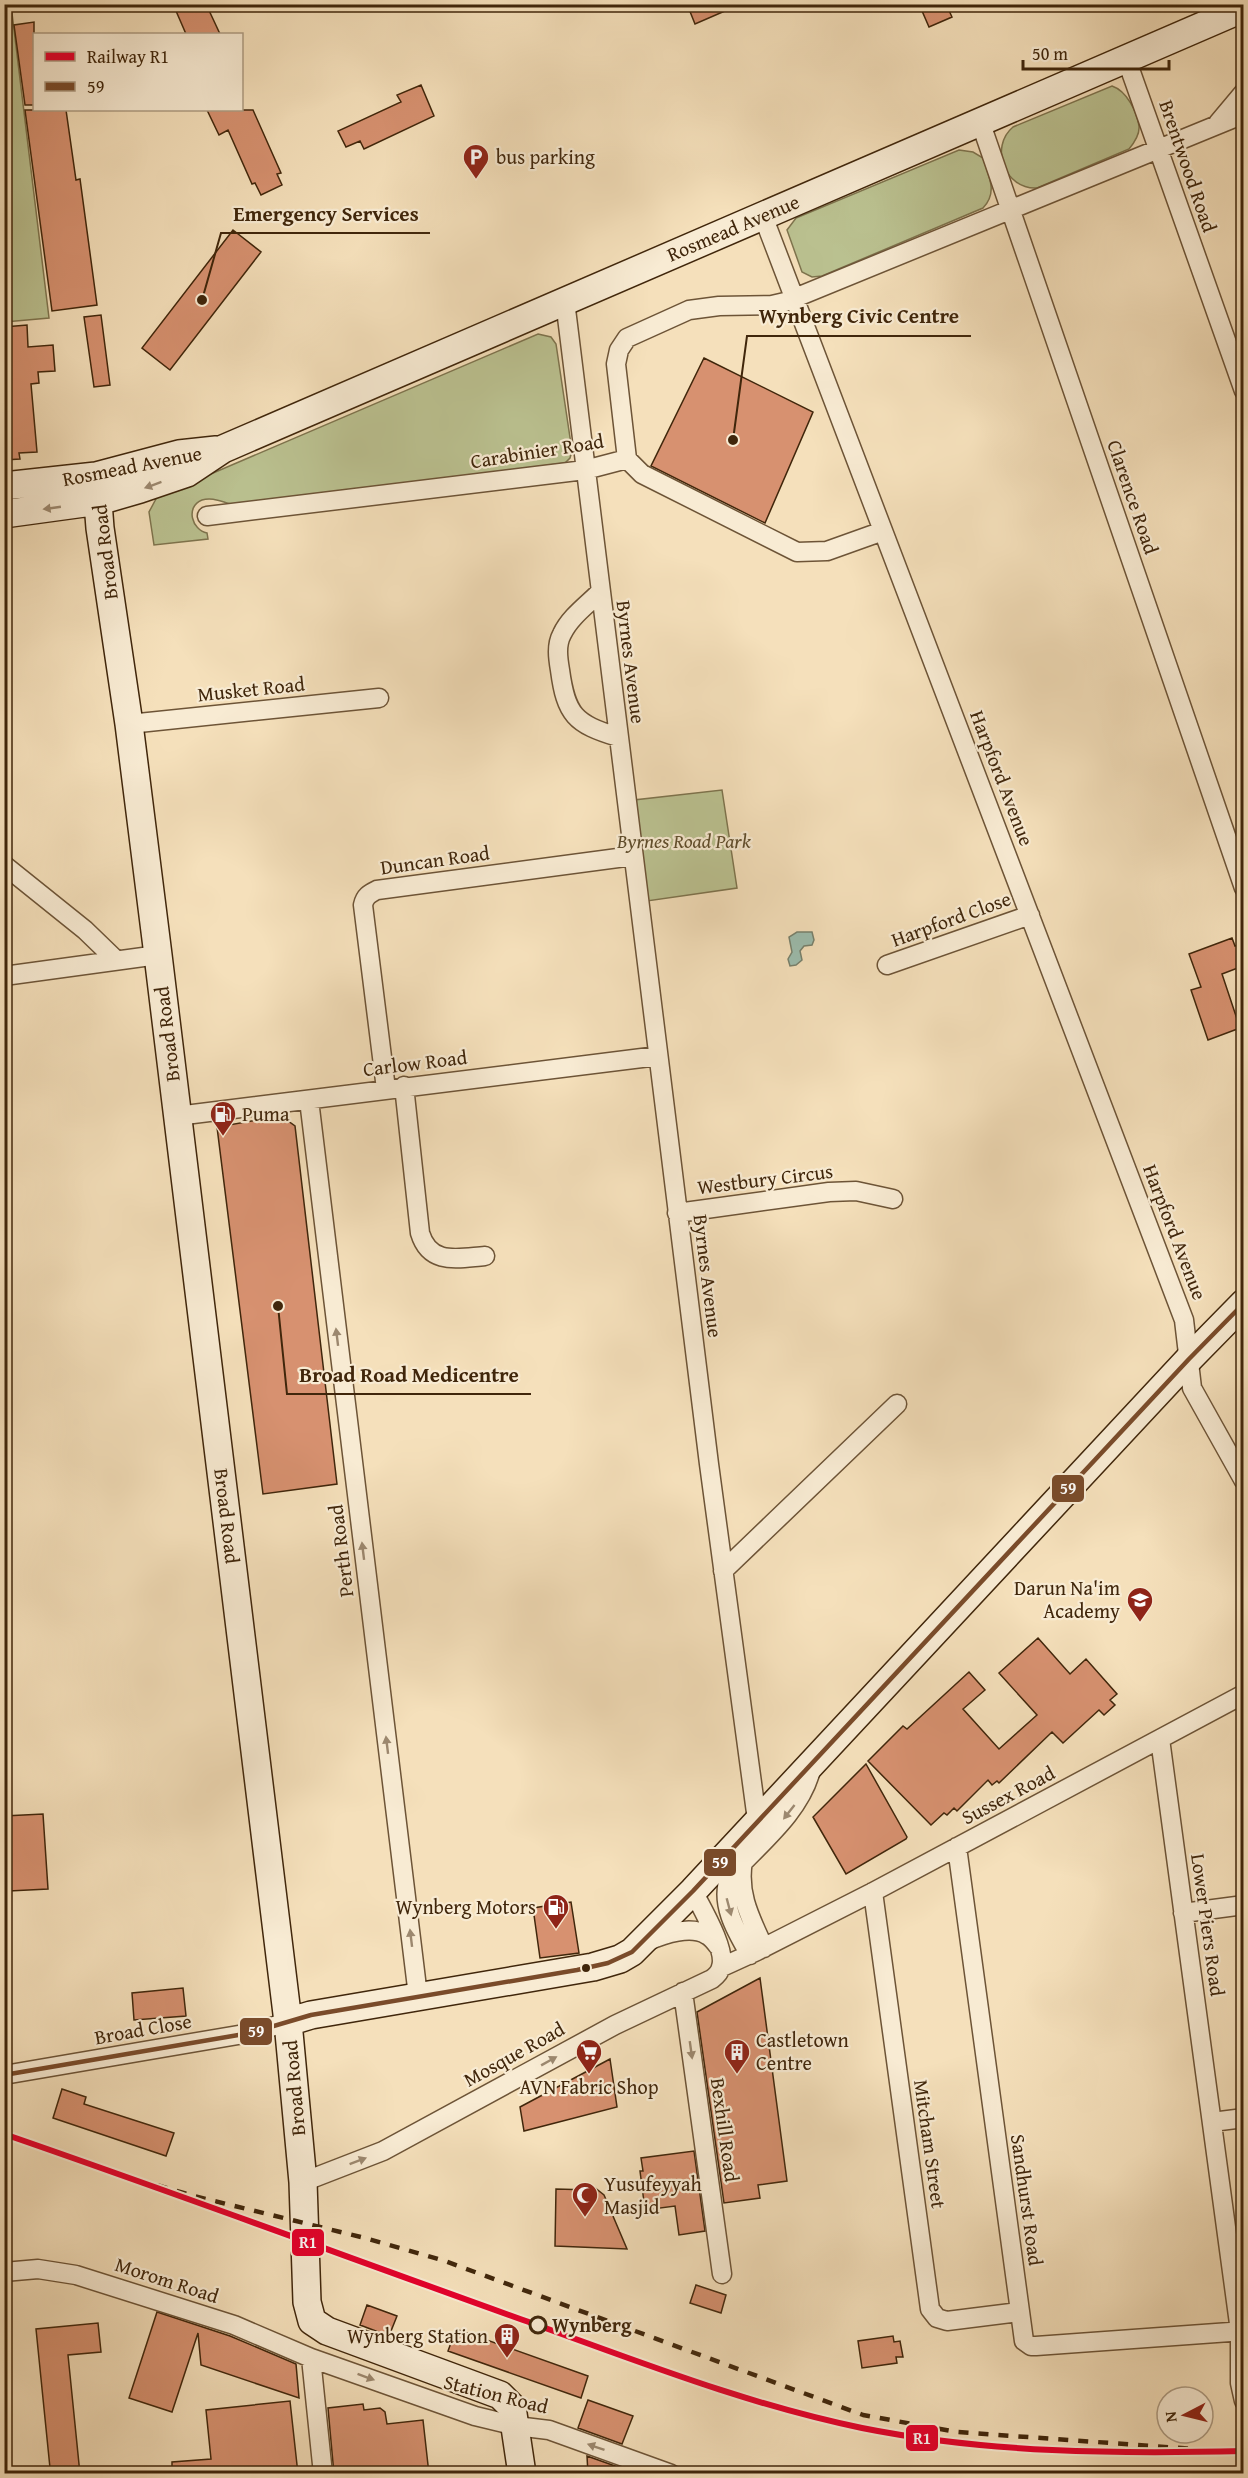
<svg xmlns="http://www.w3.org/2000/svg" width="1248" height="2478" font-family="'Gentium Book Plus',serif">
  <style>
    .green { fill: #bbc291; stroke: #7e744e; stroke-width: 1.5 }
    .water { fill: #9cbdae; stroke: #77816d; stroke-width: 1.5 }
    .building { fill: #d79170; stroke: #40260b; stroke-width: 1.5 }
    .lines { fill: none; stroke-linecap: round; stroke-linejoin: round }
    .street-casing { stroke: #6d5437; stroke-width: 21 }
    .secondary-casing { stroke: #40260b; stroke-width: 30 }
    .street { stroke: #f8ebd3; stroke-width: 18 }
    .secondary { stroke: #f8ebd3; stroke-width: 27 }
    .rail { stroke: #40260b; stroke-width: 4.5; stroke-dasharray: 10 10; stroke-linecap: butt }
    .bus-1-casing { stroke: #f8ebd3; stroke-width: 9 }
    .bus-1 { stroke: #7a4b2a; stroke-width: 4.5 }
    .rail-1-casing { stroke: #f8ebd3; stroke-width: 10 }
    .rail-1 { stroke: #e4002b; stroke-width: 6 }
    .oneway { fill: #9c886f }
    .bus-dot { fill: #40260b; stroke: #f8ebd3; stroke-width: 2 }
    .stop-dot { fill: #f8ebd3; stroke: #40260b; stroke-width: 3 }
    .labels { text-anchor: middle; stroke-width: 4.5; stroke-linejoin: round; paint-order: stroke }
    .poi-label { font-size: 20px; fill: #40260b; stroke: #f8ebd3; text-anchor: start }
    .street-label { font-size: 20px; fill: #40260b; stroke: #f8ebd3 }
    .park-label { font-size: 20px; font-style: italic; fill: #5f4d2c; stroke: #f8ebd3 }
    .stop-label { font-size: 20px; font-weight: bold; fill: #40260b; stroke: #f8ebd3; text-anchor: start }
    .leader { fill: none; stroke: #40260b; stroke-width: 2 }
    .callout-dot { fill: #40260b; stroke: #f8ebd3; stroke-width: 2 }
    .callout-label { font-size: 21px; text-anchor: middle; font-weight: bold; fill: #40260b; stroke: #f8ebd3; stroke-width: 4.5; stroke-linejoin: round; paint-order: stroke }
    .line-badge { stroke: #f8ebd3; stroke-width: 2 }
    .badge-label { font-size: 16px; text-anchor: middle; font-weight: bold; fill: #fff }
  </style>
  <rect width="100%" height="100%" fill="#f5e0bb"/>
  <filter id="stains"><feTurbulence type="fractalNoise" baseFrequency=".00333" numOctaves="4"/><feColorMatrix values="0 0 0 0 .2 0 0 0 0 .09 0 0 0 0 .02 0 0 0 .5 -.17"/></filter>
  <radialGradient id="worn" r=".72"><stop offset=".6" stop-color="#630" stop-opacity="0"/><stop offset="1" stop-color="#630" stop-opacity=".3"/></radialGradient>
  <path class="green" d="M11,5l38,313 -44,4 -1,-317z
    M1112,86c15,5 25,26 27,40 1,9 -5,17 -10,23l-92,39c-32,2 -48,-41 -24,-61z
    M959,150l14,2 10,6c6,19 15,34 0,50l-161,68 -10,1 -10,-5 -15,-42 9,-12z
    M538,334l13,3 5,7 16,107 -2,7 -5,5 -329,42c-11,-1 -22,-9 -34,-5 -17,7 -10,30 5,33l1,6 -54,6 -5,-33 8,-15z
    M722,790l15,98 -90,13 -13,-101z"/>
  <path class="water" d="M797,932h15l2,8 -2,5 -8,1 -4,5 2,9 -6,5 -6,1 -2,-7 4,-7 -3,-15z"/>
  <path class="building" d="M173,4h33l14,30h-34z
    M687,4h54l-46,20z
    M919,4h27l6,13 -23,10z
    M34,22v83h-9l-11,-80z
    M421,85l13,31 -70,33 -4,-8 -14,6 -8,-16 63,-29 -4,-7z
    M25,110h41l10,70 4,-1 17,126 -45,6z
    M207,110h46l28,63 -4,1 5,11 -21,10 -6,-12 -3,1 -24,-54 -9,5z
    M233,230l28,22 -91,118 -28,-22z
    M101,315l9,70 -16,2 -10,-70z
    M27,325l1,22 25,-2 2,26 -17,1 1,11 -8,1 6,68 -18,1 1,6 -16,1v-133z
    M704,358l109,54 -48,111 -114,-57z
    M1232,938l3,8 9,-3 -1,23 -21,8 18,54 -32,12 -17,-50 10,-3 -12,-33z
    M281,1116l14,10 42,358 -74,10 -46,-367z
    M1038,1638l32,36 16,-15 31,35 -7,6 5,5 -11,10 -5,-5 -36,33 -11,-11 -53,51 -2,-2 -5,4 -4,-5 -31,31 -3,-3 -7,7 -3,-2 -13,12 -63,-64 35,-35 4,3 62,-57 16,18 -22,19 36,40 38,-34 -38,-42z
    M866,1764l41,73 -1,2 -60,35 -33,-57z
    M43,1814l5,75 -39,2 -5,-75z
    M571,1902l8,51 -39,5 -7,-50z
    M760,1978l27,203 -29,4 2,13 -36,5 -27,-191z
    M183,1988l3,28 -52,4 -2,-27z
    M610,2059l7,48 -93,24 -4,-24z
    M62,2089l24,8 -2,7 90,29 -8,23 -113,-38z
    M694,2151l11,80 -26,4 -4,-29 -30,4 -5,-39h3l-2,-13z
    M594,2187l10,8 23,54 -72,-3 1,-57 35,1z
    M696,2285l30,10 -5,18 -31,-10z
    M367,2305l30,11 -8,20 -29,-11z
    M157,2312l73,24 66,28 3,34 -98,-33 -3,-32 -26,79 -43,-14z
    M98,2323l3,29 -33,3 12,119h-27v-7l-3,1 -14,-139z
    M456,2329l132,47 -7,22 -133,-47z
    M893,2336l1,6 6,-1 3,16h-7l1,6 -35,5 -4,-27z
    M588,2400l45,16 -11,28 -44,-16z
    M290,2401l8,73h-126v-12l39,-3 -5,-49z
    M363,2404l1,6 16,-2 5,4 2,12 36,-4 6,54h-95l-6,-66z
    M587,2456l28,10 -3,8h-24z"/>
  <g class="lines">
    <g class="street-casing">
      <path id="street" d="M1126,58l118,333
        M980,121l264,767
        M1218,123l26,-31
        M763,216l421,1104 8,68 52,93
        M565,301l144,1163 48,356
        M627,459l-11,-95 3,-14 8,-12 62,-28 30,-4 53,-1 13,-3 459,-188
        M207,516l378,-46 42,-11 15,15 155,78 30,-1 56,-20
        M600,592c-13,13 -30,25 -38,42 -6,11 -4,24 -2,36 6,45 15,54 58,67
        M129,724l250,-26
        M4,865l81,65 30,29
        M887,965l143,-50
        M4,976l154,-21
        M404,1086l16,147c10,33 38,25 65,23
        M386,1089l-23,-184c2,-9 6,-11 14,-15l256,-34
        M309,1100l109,896
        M177,1116l481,-60
        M677,1213l152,-21 27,-1 37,8
        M723,1571l174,-167
        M1160,1739l80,592v52l4,18
        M957,1847l67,494 7,5h5l208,-15
        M743,1861c-6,33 8,58 21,87
        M873,1892l57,417 7,9 10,3 72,-9
        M1183,1913l61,-8
        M648,1941c16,-7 43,-16 59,-6 4,2 8,7 11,11
        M750,1955c-14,-24 -31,-52 -20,-79 29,-32 70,-63 81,-106
        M722,1967l35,-16 116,-59 371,-198
        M683,1992l39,282
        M4,2075l246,-42 38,-11
        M1212,2122l32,-4
        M303,2182l80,-31 232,-126 97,-46c4,-3 8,-7 9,-12 6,-17 -20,-60 -28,-76
        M4,2272l34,-3 38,6 158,50 77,33 164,58 41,10 33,4 122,44
        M311,2358l12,116"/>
    </g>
    <g class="secondary-casing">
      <path id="secondary" d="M96,476l4,52 29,196 29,231 130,1067 15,160 4,120 5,19 15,10 173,64 12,12 10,67
        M4,486l92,-10 83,-22 37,-4
        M4,514l95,-13 41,-12 47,-16 36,-24 1021,-441
        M288,2022l23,-7 282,-48 27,-8 12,-7 61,-61 496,-532 55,-56"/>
    </g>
    <use href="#street" class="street"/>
    <use href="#secondary" class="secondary"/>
    <path class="rail" d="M119,2174l75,22 171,42 80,23 418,154 94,17 265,19"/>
    <g class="bus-1-casing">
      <path id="bus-1" d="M4,2075l246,-42 61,-18 266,-45 31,-7 24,-11 61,-61 496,-532 55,-56"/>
    </g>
    <use href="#bus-1" class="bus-1"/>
    <g class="rail-1-casing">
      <path id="rail-1" d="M4,2134c174,60 346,124 519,186 112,40 222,84 339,108 125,25 255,26 382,23"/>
    </g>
    <use href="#rail-1" class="rail-1"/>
  </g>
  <defs><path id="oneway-solid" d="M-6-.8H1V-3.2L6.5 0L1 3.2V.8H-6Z" transform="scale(1.5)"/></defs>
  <g class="oneway">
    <use href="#oneway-solid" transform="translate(153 485) rotate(160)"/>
    <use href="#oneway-solid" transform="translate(52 508) rotate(172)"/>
    <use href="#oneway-solid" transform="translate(337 1337) rotate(-97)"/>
    <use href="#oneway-solid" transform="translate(363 1551) rotate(-97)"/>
    <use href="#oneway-solid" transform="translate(387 1745) rotate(-97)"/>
    <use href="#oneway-solid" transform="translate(789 1812) rotate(128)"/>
    <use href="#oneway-solid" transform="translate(729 1907) rotate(75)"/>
    <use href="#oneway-solid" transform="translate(411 1938) rotate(-97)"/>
    <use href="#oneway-solid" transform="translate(691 2050) rotate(82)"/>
    <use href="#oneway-solid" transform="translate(549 2061) rotate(-29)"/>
    <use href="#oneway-solid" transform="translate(358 2161) rotate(-21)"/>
    <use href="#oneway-solid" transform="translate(366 2377) rotate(20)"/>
    <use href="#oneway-solid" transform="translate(596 2447) rotate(-161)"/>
  </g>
  <defs>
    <g id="parking-pin" transform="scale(1.35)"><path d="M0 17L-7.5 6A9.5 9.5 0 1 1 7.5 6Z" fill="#8f2418" stroke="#f8ebd3"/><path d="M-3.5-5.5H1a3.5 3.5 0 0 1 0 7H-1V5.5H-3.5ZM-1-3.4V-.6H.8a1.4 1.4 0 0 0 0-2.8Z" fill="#fff"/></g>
    <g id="fuel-pin" transform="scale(1.35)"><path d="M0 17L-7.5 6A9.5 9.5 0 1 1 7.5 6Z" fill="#8f2418" stroke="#f8ebd3"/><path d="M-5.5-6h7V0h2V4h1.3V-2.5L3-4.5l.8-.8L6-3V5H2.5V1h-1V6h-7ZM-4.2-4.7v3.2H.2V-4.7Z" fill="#fff"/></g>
    <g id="school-pin" transform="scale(1.35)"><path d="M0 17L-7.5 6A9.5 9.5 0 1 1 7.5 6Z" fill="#8f2418" stroke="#f8ebd3"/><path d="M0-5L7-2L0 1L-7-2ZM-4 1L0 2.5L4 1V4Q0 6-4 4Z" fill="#fff"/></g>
    <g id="supermarket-pin" transform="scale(1.35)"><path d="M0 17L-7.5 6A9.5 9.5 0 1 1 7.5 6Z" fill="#8f2418" stroke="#f8ebd3"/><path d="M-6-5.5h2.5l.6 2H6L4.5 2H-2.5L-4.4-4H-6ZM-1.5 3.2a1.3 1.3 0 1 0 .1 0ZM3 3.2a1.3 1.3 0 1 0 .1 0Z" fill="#fff"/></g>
    <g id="building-pin" transform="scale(1.35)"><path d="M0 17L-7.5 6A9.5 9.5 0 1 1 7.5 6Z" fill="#8f2418" stroke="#f8ebd3"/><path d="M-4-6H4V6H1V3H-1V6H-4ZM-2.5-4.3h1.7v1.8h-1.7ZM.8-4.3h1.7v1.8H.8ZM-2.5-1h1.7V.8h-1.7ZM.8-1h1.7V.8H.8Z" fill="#fff"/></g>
    <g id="mosque-pin" transform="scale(1.35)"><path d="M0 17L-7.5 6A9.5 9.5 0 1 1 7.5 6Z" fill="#8f2418" stroke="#f8ebd3"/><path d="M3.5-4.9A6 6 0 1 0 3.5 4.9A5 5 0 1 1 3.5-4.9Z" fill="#fff"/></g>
  </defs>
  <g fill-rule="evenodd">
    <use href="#parking-pin" x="476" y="157"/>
    <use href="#fuel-pin" x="223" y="1114"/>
    <use href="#school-pin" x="1140" y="1600"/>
    <use href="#fuel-pin" x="556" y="1907"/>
    <use href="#supermarket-pin" x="589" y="2052"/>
    <use href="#building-pin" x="737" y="2052"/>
    <use href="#mosque-pin" x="585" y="2195"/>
    <use href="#building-pin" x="507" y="2336"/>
  </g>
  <circle class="bus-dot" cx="586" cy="1968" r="5"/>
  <circle class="stop-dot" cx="538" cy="2325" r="8"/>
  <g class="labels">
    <g class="poi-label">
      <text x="496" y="164">bus parking</text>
      <text x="242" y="1121">Puma</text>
      <text x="1120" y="1595" text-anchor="end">Darun Na'im<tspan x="1120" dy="23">Academy</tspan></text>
      <text x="536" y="1914" text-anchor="end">Wynberg Motors</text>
      <text x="756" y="2047">Castletown<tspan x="756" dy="23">Centre</tspan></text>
      <text x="589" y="2094" text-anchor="middle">AVN Fabric Shop</text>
      <text x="604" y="2191">Yusufeyyah<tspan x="604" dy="23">Masjid</tspan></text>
      <text x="488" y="2343" text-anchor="end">Wynberg Station</text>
    </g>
    <g class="street-label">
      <text transform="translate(1188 166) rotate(71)" y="7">Brentwood Road</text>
      <text transform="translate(733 228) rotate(-23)" y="7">Rosmead Avenue</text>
      <text transform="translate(537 451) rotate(-9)" y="7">Carabinier Road</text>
      <text transform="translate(132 466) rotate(-11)" y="7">Rosmead Avenue</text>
      <text transform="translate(1133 497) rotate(71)" y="7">Clarence Road</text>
      <text transform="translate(105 552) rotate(-97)" y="7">Broad Road</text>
      <text transform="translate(631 662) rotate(83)" y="7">Byrnes Avenue</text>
      <text transform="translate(251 689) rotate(-6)" y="7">Musket Road</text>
      <text transform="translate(1002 778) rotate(69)" y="7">Harpford Avenue</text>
      <text transform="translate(435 860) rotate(-8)" y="7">Duncan Road</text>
      <text transform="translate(951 919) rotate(-20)" y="7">Harpford Close</text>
      <text transform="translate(167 1034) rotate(-97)" y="7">Broad Road</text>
      <text transform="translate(415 1063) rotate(-7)" y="7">Carlow Road</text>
      <text transform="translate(765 1179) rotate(-7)" y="7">Westbury Circus</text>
      <text transform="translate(1175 1232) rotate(69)" y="7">Harpford Avenue</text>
      <text transform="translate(708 1276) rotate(83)" y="7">Byrnes Avenue</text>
      <text transform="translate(227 1516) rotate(83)" y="7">Broad Road</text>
      <text transform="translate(341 1551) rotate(-97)" y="7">Perth Road</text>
      <text transform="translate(1008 1795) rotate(-28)" y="7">Sussex Road</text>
      <text transform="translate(1208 1925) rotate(82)" y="7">Lower Piers Road</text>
      <text transform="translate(143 2029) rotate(-10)" y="7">Broad Close</text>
      <text transform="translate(514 2054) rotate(-29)" y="7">Mosque Road</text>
      <text transform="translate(294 2088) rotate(-95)" y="7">Broad Road</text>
      <text transform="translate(725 2130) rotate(82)" y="7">Bexhill Road</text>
      <text transform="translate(930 2144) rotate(82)" y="7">Mitcham Street</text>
      <text transform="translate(1027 2200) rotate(82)" y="7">Sandhurst Road</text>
      <text transform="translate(167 2280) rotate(18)" y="7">Morom Road</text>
      <text transform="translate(496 2394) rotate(14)" y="7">Station Road</text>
    </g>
    <g class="park-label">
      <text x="684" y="848">Byrnes Road Park</text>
    </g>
    <g class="stop-label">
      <text x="552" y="2332">Wynberg</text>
    </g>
  </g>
  <path class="leader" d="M202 300L221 233H430M733 440L747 336H971M278 1306L287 1394H531"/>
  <g class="callout-dot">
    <circle cx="202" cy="300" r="6"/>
    <circle cx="733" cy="440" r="6"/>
    <circle cx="278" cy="1306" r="6"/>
  </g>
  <g class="callout-label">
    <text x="326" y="221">Emergency Services</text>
    <text x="859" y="323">Wynberg Civic Centre</text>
    <text x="409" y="1382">Broad Road Medicentre</text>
  </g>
  <g class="line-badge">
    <rect x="1051" y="1474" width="34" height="29" rx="6" fill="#7a4b2a"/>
    <rect x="703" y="1848" width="34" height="29" rx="6" fill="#7a4b2a"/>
    <rect x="239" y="2017" width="34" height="29" rx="6" fill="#7a4b2a"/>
    <rect x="291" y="2228" width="34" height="29" rx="6" fill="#e4002b"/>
    <rect x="905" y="2424" width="34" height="28" rx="6" fill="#e4002b"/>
  </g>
  <g class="badge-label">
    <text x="1068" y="1494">59</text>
    <text x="720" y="1868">59</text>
    <text x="256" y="2037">59</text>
    <text x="308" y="2248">R1</text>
    <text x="922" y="2444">R1</text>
  </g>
  <rect width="1248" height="2478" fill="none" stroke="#f5e0bb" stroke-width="24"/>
  <rect x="6" y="6" width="1236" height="2466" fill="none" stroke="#40260b" stroke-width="3"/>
  <rect x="12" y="12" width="1224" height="2454" fill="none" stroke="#40260b" stroke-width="1.5"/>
  <rect x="33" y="33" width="210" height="78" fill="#f8ebd3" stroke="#ae9c83" stroke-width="1.5"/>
  <rect x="45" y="52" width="30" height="9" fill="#e4002b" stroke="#ae9c83" stroke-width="1.5"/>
  <text x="87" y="63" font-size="18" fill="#40260b">Railway R1</text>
  <rect x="45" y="82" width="30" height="9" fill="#7a4b2a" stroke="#ae9c83" stroke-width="1.5"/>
  <text x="87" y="93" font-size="18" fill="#40260b">59</text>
  <g transform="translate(1185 2415) rotate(263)"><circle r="28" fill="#f8ebd3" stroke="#ae9c83" stroke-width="1.5"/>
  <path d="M0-4.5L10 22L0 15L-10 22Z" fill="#8f2418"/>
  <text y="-9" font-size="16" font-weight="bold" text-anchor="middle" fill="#40260b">N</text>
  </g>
  <path d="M1023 60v9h146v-9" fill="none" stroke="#40260b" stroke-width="3"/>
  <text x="1032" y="60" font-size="18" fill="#40260b" stroke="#f8ebd3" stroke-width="4.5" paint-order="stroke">50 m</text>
  <rect width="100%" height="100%" filter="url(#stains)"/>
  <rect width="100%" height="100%" fill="url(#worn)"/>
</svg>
